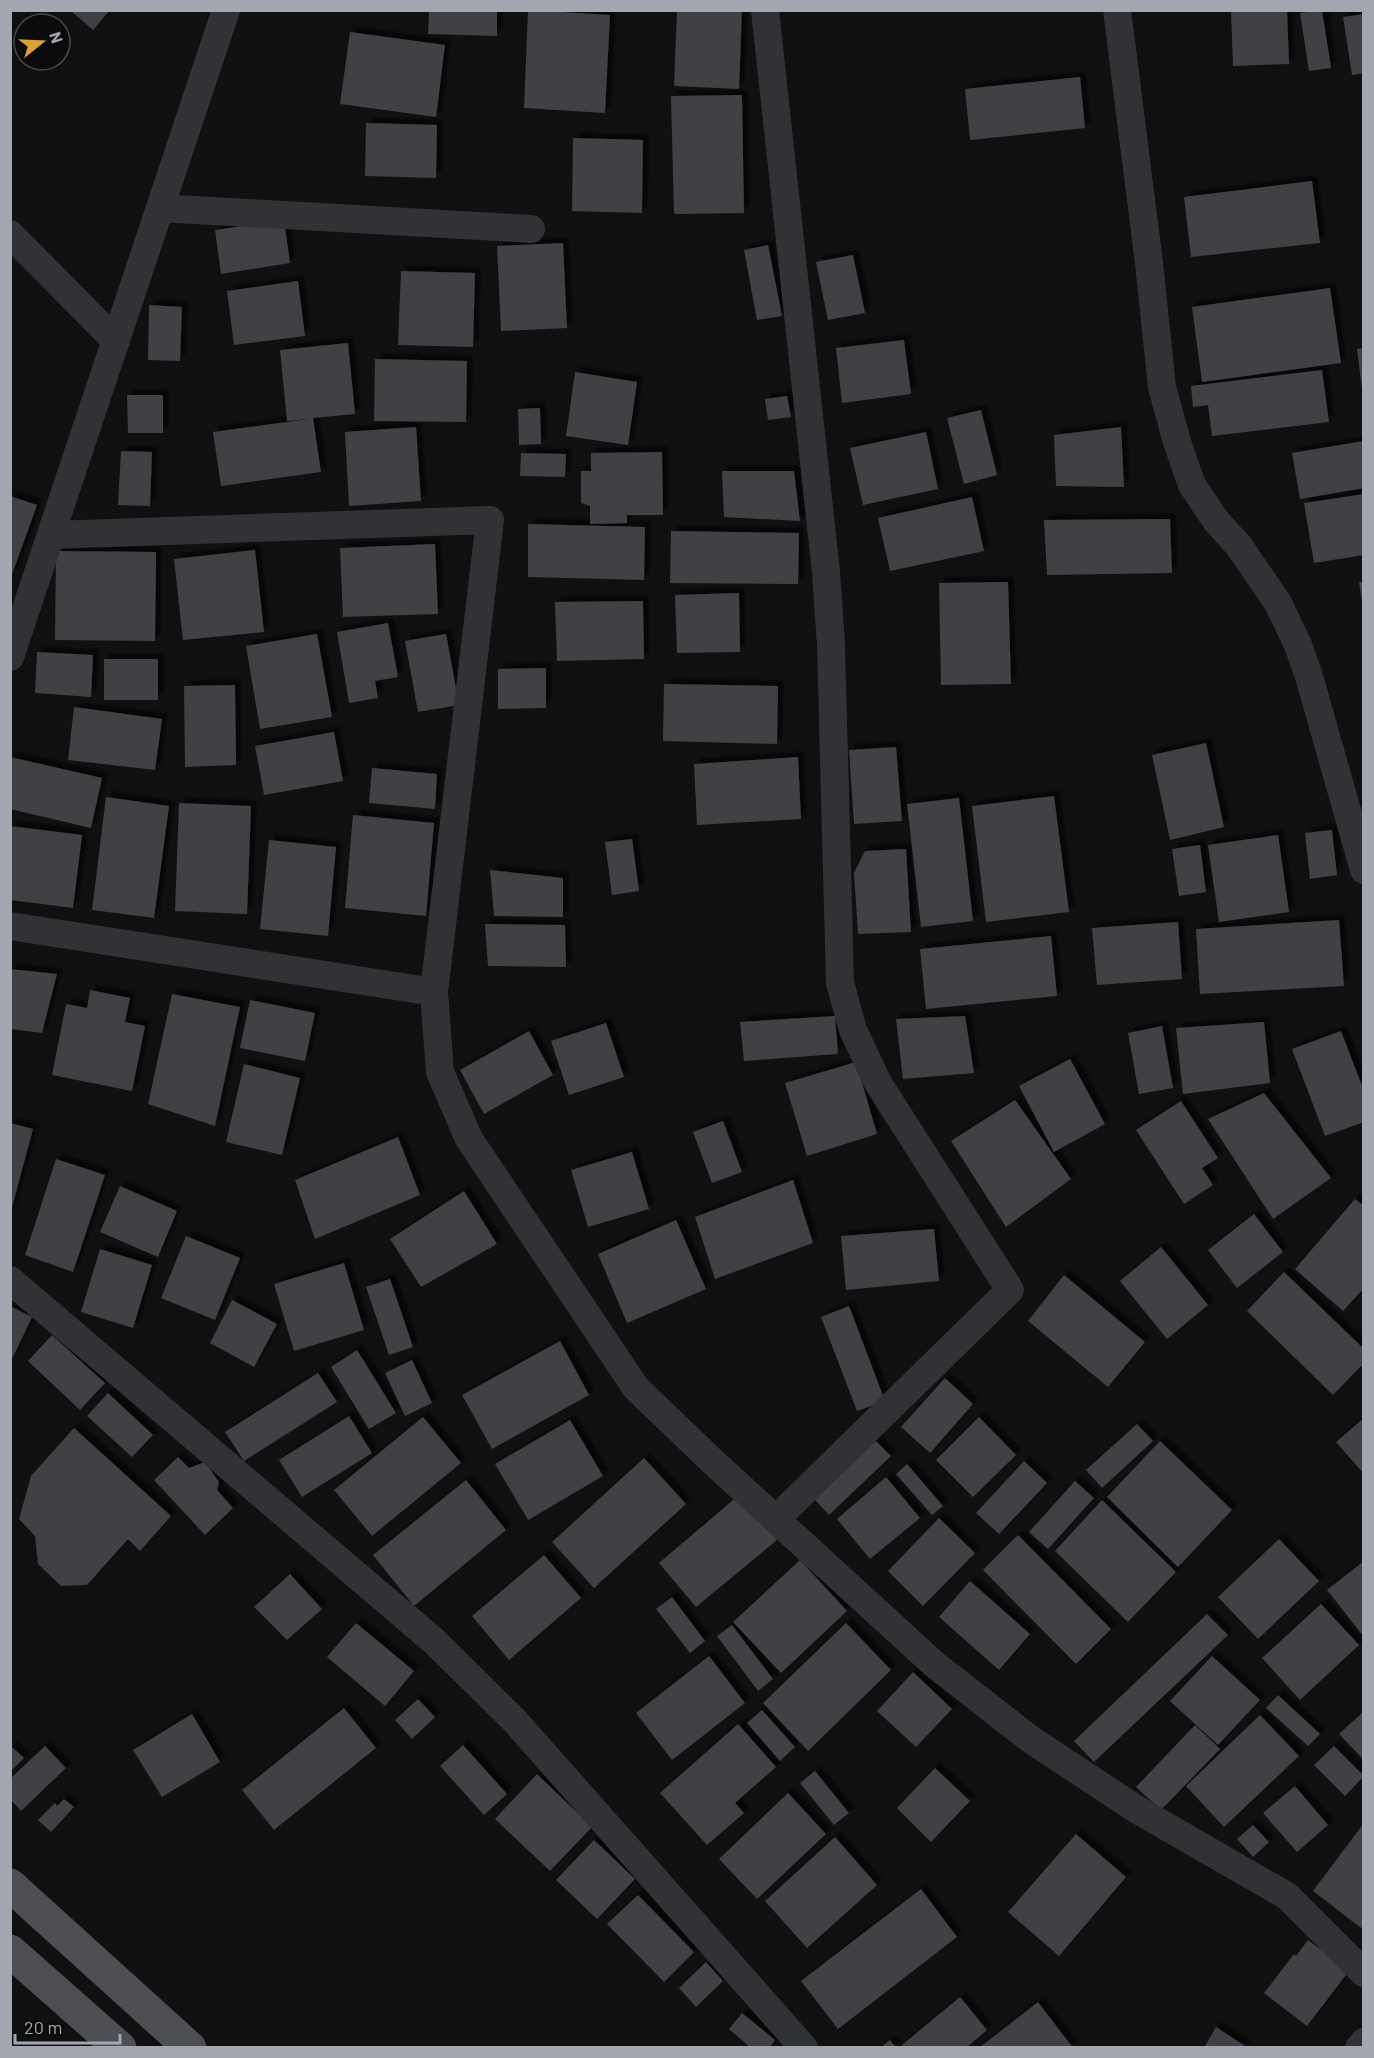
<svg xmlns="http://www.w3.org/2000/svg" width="1374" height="2058" font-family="Barlow,sans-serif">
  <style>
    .building { fill: #3f4044; filter: url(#shadow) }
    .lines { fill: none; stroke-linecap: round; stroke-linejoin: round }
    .street { stroke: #313235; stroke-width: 28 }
    .primary { stroke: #4d4f54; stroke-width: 33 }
  </style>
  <defs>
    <filter id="shadow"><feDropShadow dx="5.5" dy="-5.5" stdDeviation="1.5" flood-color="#0009"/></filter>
  </defs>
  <rect width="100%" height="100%" fill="#101011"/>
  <path class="building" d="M70,10h40l-17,20z
    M429,10h68v26l-69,-2z
    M528,10l82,5 -5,98 -81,-5z
    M677,10h65l-3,79 -65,-3z
    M1231,10h56l2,54 -56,2z
    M1322,10l9,58 -22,3 -9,-58z
    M1364,14v59l-12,2 -9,-58z
    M350,32l95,13 -9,72 -96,-13z
    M1080,77l5,51 -115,12 -5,-51z
    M742,95l2,118 -70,1 -3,-118z
    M366,123l71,2 -1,53 -71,-2z
    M573,138l70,2 -1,73 -70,-2z
    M1312,181l8,62 -129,14 -7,-60z
    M284,220l6,43 -69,11 -6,-44z
    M563,243l4,85 -66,3 -4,-85z
    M768,245l14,71 -25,4 -13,-70z
    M853,255l12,58 -37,7 -12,-58z
    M401,271l74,2 -2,74 -75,-2z
    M298,281l7,55 -71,9 -7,-54z
    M1330,288l11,75 -139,19 -10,-75z
    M149,305l33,2 -2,54 -32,-1z
    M904,340l7,54 -69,9 -6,-55z
    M348,343l7,71 -42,4 8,54 -100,14 -8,-54 97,-13 -23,2 -7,-71z
    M1364,348v41h-2l-5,-40z
    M375,359l92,2 -1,61 -92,-1z
    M1322,370l7,52 -117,14 -4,-31 -15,2 -2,-21z
    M575,372l62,10 -9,63 -62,-9z
    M127,395h36v38h-35z
    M787,396l4,21 -23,3 -3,-21z
    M540,408l1,36 -22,1 -1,-36z
    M981,410l16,65 -33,9 -17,-66z
    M416,427l5,74 -72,5 -4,-74z
    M1121,427l3,60 -68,-1 -2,-51z
    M926,432l12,57 -75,16 -13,-57z
    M1364,441v47l-64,11 -8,-46z
    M121,451l31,1 -2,54 -32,-1z
    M662,452l1,63h-36v8l-37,1v-18l-9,-3v-32h10v-18z
    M521,453l45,1 -1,23 -45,-1z
    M722,471h72l6,50 -76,-4z
    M1364,494v61l-50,8 -10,-60z
    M10,496l27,9 -26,72h-1z
    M972,497l12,54 -94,20 -12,-53z
    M1170,519l2,54 -125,2 -3,-55z
    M528,524l117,3 -1,53 -116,-3z
    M671,531l128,2 -1,51 -128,-1z
    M435,544l3,70 -95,3 -3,-69z
    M255,550l9,82 -81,8 -9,-81z
    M56,551l100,1 -1,89 -100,-1z
    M1008,582l3,102 -70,1 -2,-102z
    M1359,582h5v20h-2z
    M739,593l1,59 -63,1 -2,-58z
    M643,601l1,58 -87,2 -2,-59z
    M388,623l10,54 -23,4 3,17 -29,5 -12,-71z
    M317,634l15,83 -72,12 -14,-83z
    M446,634l13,71 -41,7 -13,-71z
    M37,652l56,3 -2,42 -56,-4z
    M104,659h54v41h-54z
    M546,668v40l-48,1v-40z
    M664,684l114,2 -1,58 -114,-3z
    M235,685l1,80 -51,2 -1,-81z
    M74,707l88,12 -7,51 -87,-10z
    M334,732l9,49 -79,14 -9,-49z
    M1206,743l18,84 -54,13 -18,-85z
    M896,747l6,74 -48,3 -5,-74z
    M10,757l92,21 -11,50 -81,-19z
    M798,757l3,62 -104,6 -3,-61z
    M372,768l65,6 -2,35 -66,-6z
    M1054,796l15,116 -83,10 -14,-116z
    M106,797l63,9 -15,112 -62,-8z
    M959,798l14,123 -52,6 -14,-123z
    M179,803l72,3 -4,108 -72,-3z
    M353,815l81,8 -8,93 -81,-8z
    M10,826l72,9 -9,73 -63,-8z
    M1332,830l5,45 -27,4 -5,-46z
    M1278,835l11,77 -70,10 -11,-77z
    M632,839l7,52 -27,4 -7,-53z
    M269,840l67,7 -8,89 -68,-7z
    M1200,845l6,47 -27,4 -7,-47z
    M906,849l5,83 -53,2 -4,-61 11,-22z
    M490,870l73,8v39l-69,-1z
    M1339,920l5,66 -144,8 -4,-65z
    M1178,922l4,57 -85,6 -5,-57z
    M485,924l80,1 1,42 -78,-1z
    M1051,936l6,60 -131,13 -6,-60z
    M10,969l47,5 -15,59 -32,-4z
    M90,990l40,8 -5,24 20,4 -13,65 -80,-16 14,-71 21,4z
    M172,994l68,13 -25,119 -67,-22z
    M250,1000l65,13 -10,48 -65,-13z
    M835,1016l3,38 -94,7 -4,-39z
    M965,1016l9,57 -71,6 -7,-60z
    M1264,1022l6,61 -87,11 -7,-66z
    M606,1023l18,54 -55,18 -18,-54z
    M1162,1026l11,62 -34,6 -11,-61z
    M529,1031l24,44 -69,39 -24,-44z
    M1341,1031l23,60v31l-39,14 -33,-87z
    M1070,1059l35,65 -51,28 -35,-66z
    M856,1062l21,72 -70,22 -22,-73z
    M244,1064l56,14 -18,77 -56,-13z
    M1264,1093l67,85 -58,41 -65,-100z
    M1015,1100l56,79 -65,48 -55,-86z
    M1181,1101l37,57 -16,10 11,17 -29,19 -48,-74z
    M723,1121l19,51 -30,11 -19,-51z
    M10,1123l23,6 -22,82h-1z
    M398,1137l22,58 -105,44 -20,-59z
    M632,1152l17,57 -61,18 -17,-57z
    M56,1159l49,16 -32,97 -48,-17z
    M793,1180l20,63 -98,36 -20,-62z
    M120,1186l57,25 -19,46 -58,-25z
    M464,1191l33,53 -76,43 -31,-48z
    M1355,1199l9,7v82l-21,23 -48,-42z
    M1254,1214l29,38 -46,36 -29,-38z
    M676,1220l30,69 -79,34 -29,-69z
    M934,1229l5,52 -93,9 -5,-54z
    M186,1236l54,22 -25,62 -54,-22z
    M1161,1247l47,58 -41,34 -47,-58z
    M100,1249l52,16 -19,63 -52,-16z
    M344,1263l20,67 -70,21 -20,-67z
    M1284,1272l80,77v20l-3,-3 -28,29 -86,-84z
    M1064,1275l81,67 -37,45 -80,-66z
    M390,1279l23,68 -24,8 -23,-68z
    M232,1300l45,24 -23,43 -44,-24z
    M10,1306l22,11 -19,40 -3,-1z
    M849,1306l36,95 -28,10 -36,-94z
    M52,1335l53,48 -25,27 -52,-49z
    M560,1341l29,54 -97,54 -30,-54z
    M357,1350l39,63 -27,16 -38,-62z
    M412,1360l20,43 -27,13 -20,-43z
    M318,1373l19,29 -93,59 -19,-29z
    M945,1378l28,26 -43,49 -29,-26z
    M108,1393l45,42 -21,22 -45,-41z
    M349,1416l23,37 -70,44 -23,-37z
    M423,1417l38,46 -89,73 -38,-46z
    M979,1417l37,38 -43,42 -37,-37z
    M1364,1418v56l-28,-32z
    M570,1420l33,56 -75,44 -33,-56z
    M1137,1424l16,17 -51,47 -16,-18z
    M74,1428l97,88 -31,35 -12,-12 -41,46 -26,1 -23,-22 -3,-28 -16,-17 12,-43z
    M876,1441l15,15 -62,59 -15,-16z
    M1160,1441l72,69 -54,57 -71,-70z
    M178,1457l11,11 16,-6 14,20 -2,8 16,18 -28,27 -51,-55z
    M644,1458l42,46 -92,84 -42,-46z
    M1024,1461l23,22 -48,51 -23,-21z
    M907,1464l36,42 -11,9 -36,-41z
    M886,1477l34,41 -50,41 -33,-40z
    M466,1480l40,50 -92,76 -41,-51z
    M1075,1481l19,17 -46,51 -19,-17z
    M739,1495l38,45 -81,67 -37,-44z
    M1102,1500l74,72 -48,50 -73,-71z
    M939,1518l36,35 -52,53 -35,-35z
    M1018,1535l93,94 -35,35 -93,-94z
    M1279,1539l40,42 -61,58 -40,-42z
    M544,1555l37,43 -72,62 -37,-44z
    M800,1560l47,51 -66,62 -48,-51z
    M1364,1561v76l-37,-47z
    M290,1574l32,35 -35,31 -33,-33z
    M970,1581l60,53 -31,36 -60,-53z
    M672,1597l33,44 -15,12 -34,-44z
    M1321,1604l38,41 -59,55 -38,-42z
    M1207,1614l21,21 -134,127 -20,-21z
    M356,1623l58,48 -29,35 -58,-49z
    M846,1623l45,47 -83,81 -45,-48z
    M732,1625l41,54 -15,12 -41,-55z
    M709,1656l36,47 -73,57 -36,-47z
    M1212,1656l48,44 -42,45 -48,-44z
    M913,1672l39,37 -36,38 -39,-36z
    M1278,1695l42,39 -12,12 -42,-38z
    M418,1699l17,18 -23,22 -17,-19z
    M344,1708l32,40 -102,82 -32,-40z
    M762,1710l33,37 -15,14 -33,-38z
    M1364,1711v49l-25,-26z
    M192,1714l28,48 -58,35 -29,-47z
    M1260,1715l39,41 -75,71 -38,-41z
    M738,1724l38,43 -41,36 9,10 -37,32 -47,-52z
    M1195,1725l25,24 -59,61 -25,-23z
    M10,1745l14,13 -14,14z
    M463,1745l44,49 -23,21 -44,-49z
    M45,1746l21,22 -45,43 -11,-12v-20z
    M1334,1746l30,30 -19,20 -31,-31z
    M935,1768l35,33 -39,41 -34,-34z
    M815,1771l34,42 -15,12 -34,-42z
    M537,1774l55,53 -42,44 -55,-52z
    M1295,1786l33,39 -31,27 -34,-39z
    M788,1793l38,41 -69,65 -38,-40z
    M64,1799l10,8 -23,25 -13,-12 17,-17 2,3z
    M1364,1823v102l-3,3 -48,-37z
    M1253,1825l16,17 -16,15 -16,-18z
    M1076,1834l50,43 -67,79 -51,-44z
    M835,1837l42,48 -70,63 -42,-47z
    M594,1840l41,39 -38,40 -41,-39z
    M921,1889l36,48 -119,92 -37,-48z
    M638,1895l56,57 -30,30 -57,-58z
    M1308,1940l41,31 -42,55 -43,-33 30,-39 2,2z
    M706,1962l17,19 -27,26 -17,-19z
    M960,1997l27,33 -21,18h-62l-2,-3z
    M1038,2002l35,46h-94z
    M742,2013l33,27 -6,8h-18l-22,-19z
    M1216,2027l32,21h-44z
    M890,2040l6,8h-16z"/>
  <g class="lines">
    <path class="street" d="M765,10l61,562 5,73 9,338 13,47 25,53 132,207 -234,229
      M1117,10l32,253 13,124 15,55 15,43 25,37 22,24 39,57 20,42 10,28 56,197
      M160,208l371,21
      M10,234l106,107
      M51,535l439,-15 -56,472 6,80 29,67 167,249 75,72 223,204 96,75 106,70 151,87 77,77
      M10,657l216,-647
      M10,926l424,66
      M10,1280l425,362 79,78 290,328
      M1359,2048l5,-6"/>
    <path class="primary" d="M10,1885l180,163
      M10,1951l110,97"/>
  </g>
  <rect width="1374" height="2058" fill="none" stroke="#a2a7b0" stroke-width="24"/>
  <g transform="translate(42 42) rotate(72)"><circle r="28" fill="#0b0b0c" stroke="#47494e" stroke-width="1.5"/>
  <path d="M0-4.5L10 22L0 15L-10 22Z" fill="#dda13c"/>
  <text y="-9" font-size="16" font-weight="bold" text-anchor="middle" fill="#a2a7b0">N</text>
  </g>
  <path d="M15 2034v9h105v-9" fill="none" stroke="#a2a7b0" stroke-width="3"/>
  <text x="24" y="2034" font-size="18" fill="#a2a7b0" stroke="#0b0b0c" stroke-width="4.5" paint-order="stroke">20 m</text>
</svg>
